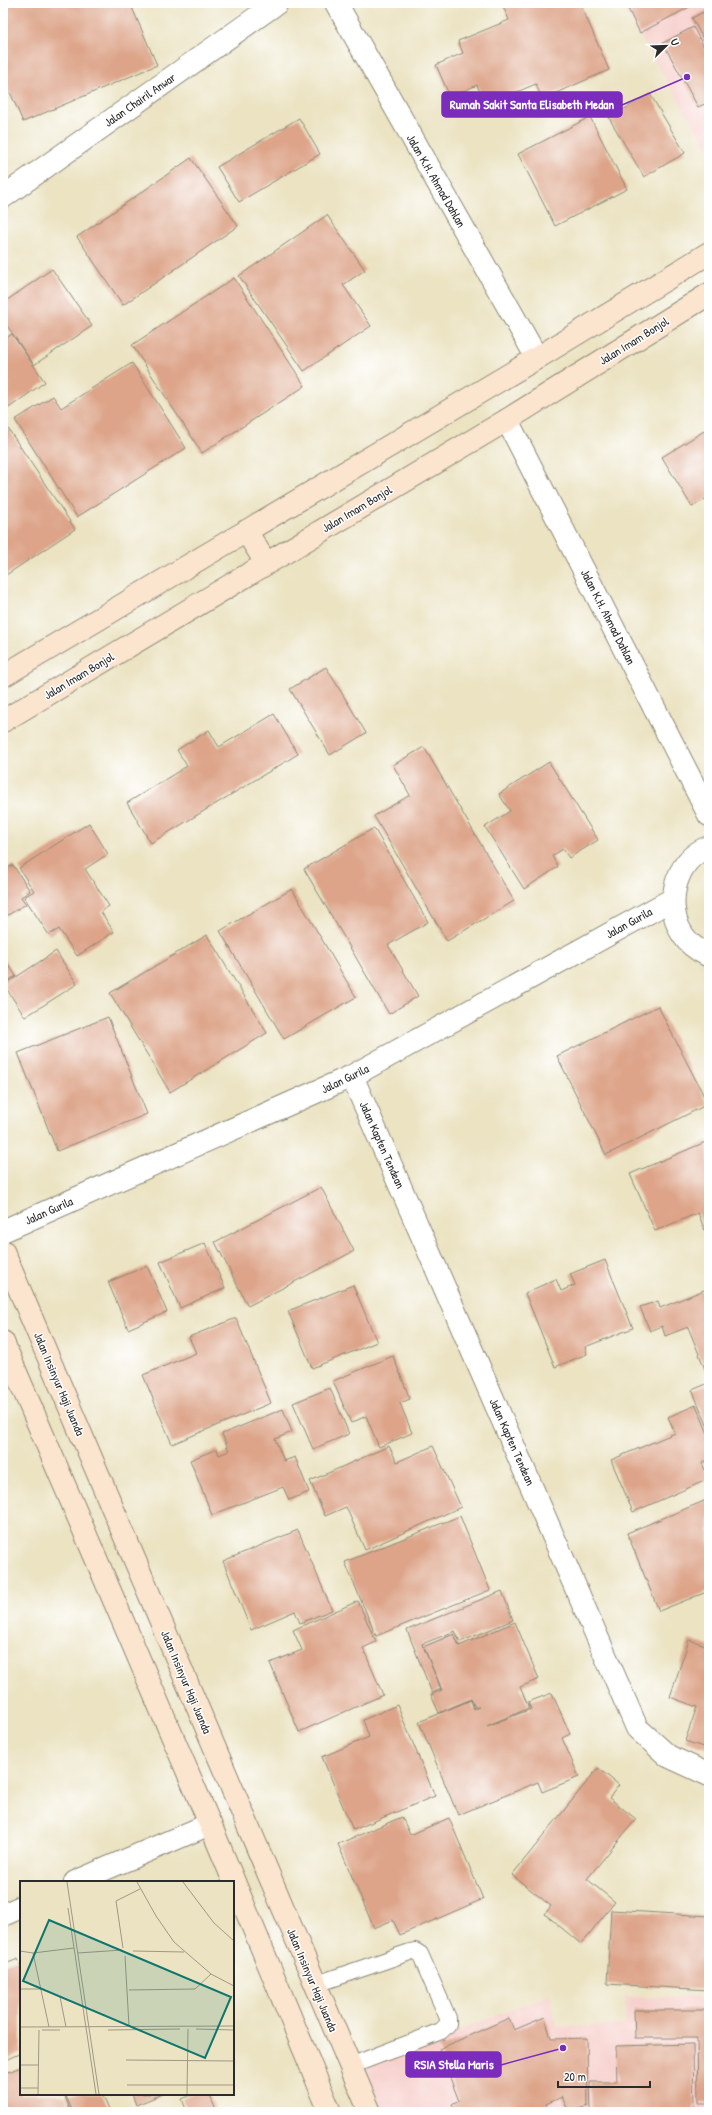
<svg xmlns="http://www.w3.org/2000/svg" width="712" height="2115" font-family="'Patrick Hand',sans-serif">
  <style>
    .built { fill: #f7d0cc }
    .building { fill: #dda489 }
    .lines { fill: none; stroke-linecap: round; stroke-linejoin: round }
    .service-casing { stroke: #8b8776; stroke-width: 18 }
    .minor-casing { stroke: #8b8776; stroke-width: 24 }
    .secondary-casing { stroke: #8b8776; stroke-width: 24 }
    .service { stroke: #fff; stroke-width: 16 }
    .minor { stroke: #fff; stroke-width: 22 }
    .secondary { stroke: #fbe5cf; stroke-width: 22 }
    .labels { text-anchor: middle; stroke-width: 3; stroke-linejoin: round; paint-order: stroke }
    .street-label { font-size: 12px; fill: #2b2b2b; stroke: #fff }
    .inset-road { fill: none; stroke: #9e9986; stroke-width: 1 }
    .view { fill: #0f766e; fill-opacity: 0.15; stroke: #0f766e; stroke-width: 2 }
    .inset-edge { fill: none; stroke: #2b2b2b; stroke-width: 2 }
    .leader { fill: none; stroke: #7b2cbf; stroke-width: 1.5 }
    .callout-dot { fill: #7b2cbf; stroke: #fff; stroke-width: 1.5 }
    .callout { fill: #7b2cbf; stroke: #7b2cbf; stroke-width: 1.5 }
    .callout-label { font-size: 13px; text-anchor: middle; font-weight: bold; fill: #fff }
  </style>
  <rect width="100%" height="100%" fill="#fff"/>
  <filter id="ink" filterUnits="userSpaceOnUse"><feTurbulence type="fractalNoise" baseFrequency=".025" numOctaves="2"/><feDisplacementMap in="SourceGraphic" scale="8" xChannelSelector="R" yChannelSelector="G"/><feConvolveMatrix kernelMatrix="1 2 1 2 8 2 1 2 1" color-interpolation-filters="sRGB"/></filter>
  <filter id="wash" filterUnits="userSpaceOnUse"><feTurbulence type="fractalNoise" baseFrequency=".012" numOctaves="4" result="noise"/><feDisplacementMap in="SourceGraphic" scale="16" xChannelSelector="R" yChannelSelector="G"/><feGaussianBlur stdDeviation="0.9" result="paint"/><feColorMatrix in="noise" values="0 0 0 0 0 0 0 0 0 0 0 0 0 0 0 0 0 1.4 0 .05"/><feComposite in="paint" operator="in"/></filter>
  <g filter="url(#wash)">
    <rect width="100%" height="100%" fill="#ebe3c2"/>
    <path class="built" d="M620,3h89v147z
      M550,1994l6,33 69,-2v-28h84v115h-327l-17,-43z"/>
    <g id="blocks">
      <path class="building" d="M3,3h127l27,62 -134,57 -20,-46z
        M512,3h68l29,67 -67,29 -6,-15 -51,21 -8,-20 -27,12 -14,-32 27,-12 -5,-12 51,-21 -6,-14z
        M625,3h72l-57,30z
        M709,9v41l-17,-32z
        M693,27l16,29v46l-11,5 -35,-64z
        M650,94l35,59 -41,24 -35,-59z
        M590,117l37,72 -72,37 -37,-72z
        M299,118l21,36 -81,48 -22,-35z
        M191,158l47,68 -115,79 -46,-68z
        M327,215l38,55 -22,15 28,41 -67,45 -65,-95z
        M52,269l40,57 -58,39 -31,-45v-17z
        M234,278l71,108 -103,67 -70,-108z
        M12,334l33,48 -42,30v-72z
        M132,363l54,85 -109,69 -62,-97 38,-24 8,12z
        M7,427l68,102 -72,48v-148z
        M709,428v69l-17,10 -30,-50z
        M326,667l40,66 -36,22 -40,-66z
        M274,714l24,40 -147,89 -24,-40 60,-37 -10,-16 32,-20 10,17z
        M424,747l90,154 -67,40 -73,-125 36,-21 -17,-30z
        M549,762l49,78 -29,18 -6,-9 -11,7 6,11 -34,22 -39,-62 25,-16 -11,-17z
        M89,823l19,31 -23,15 24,37 -8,6 13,20 -37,24 -18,-27 -10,6 -25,-38 10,-6 -15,-23z
        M374,828l54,94 -40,23 30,51 -29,18 -85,-145z
        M13,865l17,26 -9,6 5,7 -23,14v-47z
        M292,889l64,108 -72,42 -64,-108z
        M207,935l60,98 -97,59 -60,-99z
        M56,951l21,33 -52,33 -21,-32z
        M3,956l13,20 -13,8z
        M658,1006l50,98 -102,51 -49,-99z
        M108,1017l39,97 -90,37 -39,-98z
        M708,1141l1,91 -3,1 -8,-20 -43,18 -25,-57z
        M321,1187l33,64 -106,55 -33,-64z
        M205,1243l20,45 -45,20 -20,-46z
        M605,1260l28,68 -48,19 2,7 -32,13 -30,-74 31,-14 5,12 14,-6 -5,-11z
        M147,1266l20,46 -39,17 -20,-47z
        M353,1285l24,57 -65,26 -24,-57z
        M709,1288v91l-21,-52 -23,9 -3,-10 -12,5 -10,-24 18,-6 2,7z
        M236,1318l35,85 -99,41 -29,-69 53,-22 -7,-16z
        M393,1356l17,43 -10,4 12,30 -33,14 -13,-31 -15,7 -18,-42z
        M709,1383v44h-1l-16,-37z
        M330,1388l19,46 -36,15 -20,-46z
        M696,1405l13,31v24l-7,3 7,16 -76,33 -22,-52 64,-27 -7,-16z
        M283,1409l9,23 -17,7 9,22 11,-4 14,35 -20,8 -6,-13 -71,28 -22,-55 27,-11 2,6 10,-4 -7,-17z
        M389,1446l8,16 36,-16 28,61 -96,43 -19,-43 -21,9 -15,-35z
        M709,1499v92l-50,20 -32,-78z
        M460,1516l30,74 -114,46 -31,-74z
        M298,1530l34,80 -32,13 -5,-12 -44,19 -28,-69z
        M502,1591l11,29 -53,22 -5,-11 -33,13 1,3 31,-13 5,12 56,-24 24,57 -19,8 9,21 -42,18 44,-17 -3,-7 24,-9 18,41 -8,4 17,39 -37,15 -4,-10 -80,33 -39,-93 52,-22 3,9 5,-2h-4l-4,-8 -32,14 -8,-18 11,-5 -18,-42 17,41 -9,4 -25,-63z
        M358,1601l18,41 -13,6 20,47 -84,37 -29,-69 32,-13 -9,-20z
        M689,1640l20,6v103l-24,-8 12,-34 -27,-10z
        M397,1705l38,91 -82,34 -31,-73 47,-20 -6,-17z
        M598,1768l21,17 -10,13 27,21 -49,60 28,23 -34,42 -36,-30 6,-8 -39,-31z
        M402,1817l8,18 39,-17 34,81 -83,36 -7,-15 -19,8 -36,-84z
        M611,1910l98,6v74l-102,-6z
        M18,1959l3,7v87l-18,8v-96z
        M634,2010h75v93h-11l-1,-65h-62z
        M545,2017l6,22 36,-1 1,68 -19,6 -7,-15 -16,7 3,8h-93l-4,-7 7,-4 -20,-52 70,-31 5,12z
        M693,2044l1,68h-103l-1,-30h27l-1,-36z
        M21,2067v27h43l7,18h-65l-3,-8v-30z
        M65,2094h37l8,18h-37z
        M132,2094h31l-27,11z
        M194,2094h15l8,18h-30l-5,-13z"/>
    </g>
  </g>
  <g filter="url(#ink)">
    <use href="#blocks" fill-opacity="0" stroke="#8b8776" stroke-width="1"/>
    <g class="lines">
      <g class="service-casing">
        <path id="service" d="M314,1985l96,-33 5,-1 5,3 28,64v6l-7,7 -91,35"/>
      </g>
      <g class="minor-casing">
        <path id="minor" d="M336,3l201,355
          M3,197l274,-194
          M507,420l202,395
          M709,847c-35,12 -45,60 -26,88 6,10 16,16 26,21
          M352,1076l285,652 31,28 41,19
          M3,1231l349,-155 321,-177
          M75,1882l135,-58
          M3,1915l18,-8"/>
      </g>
      <g class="secondary-casing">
        <path id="secondary" d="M246,531l20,32
          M3,676l534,-318 172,-105
          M3,721l504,-301 202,-126
          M3,1251l367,861
          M3,1342l207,482 120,288"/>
      </g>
      <use href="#service" class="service"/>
      <use href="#minor" class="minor"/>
      <use href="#secondary" class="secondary"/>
    </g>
  </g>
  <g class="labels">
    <g class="street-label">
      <text transform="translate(140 100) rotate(-35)" y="4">Jalan Chairil Anwar</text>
      <text transform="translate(436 181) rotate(60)" y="4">Jalan K.H. Ahmad Dahlan</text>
      <text transform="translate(634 341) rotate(-32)" y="4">Jalan Imam Bonjol</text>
      <text transform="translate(357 509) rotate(-31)" y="4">Jalan Imam Bonjol</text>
      <text transform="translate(608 617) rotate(63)" y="4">Jalan K.H. Ahmad Dahlan</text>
      <text transform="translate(79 676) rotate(-31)" y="4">Jalan Imam Bonjol</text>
      <text transform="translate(629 923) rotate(-29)" y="4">Jalan Gurila</text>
      <text transform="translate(345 1079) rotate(-26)" y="4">Jalan Gurila</text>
      <text transform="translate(382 1145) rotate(66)" y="4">Jalan Kapten Tendean</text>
      <text transform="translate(49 1211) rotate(-24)" y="4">Jalan Gurila</text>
      <text transform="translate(59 1384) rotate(67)" y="4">Jalan Insinyur Haji Juanda</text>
      <text transform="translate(512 1442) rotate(66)" y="4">Jalan Kapten Tendean</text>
      <text transform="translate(186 1682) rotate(67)" y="4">Jalan Insinyur Haji Juanda</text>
      <text transform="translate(312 1980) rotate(67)" y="4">Jalan Insinyur Haji Juanda</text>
    </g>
  </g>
  <g transform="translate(20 1881)">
    <rect width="214" height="214" fill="#ebe3c2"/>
    <path class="inset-road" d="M47,1l32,212M117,1l19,34 18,26 37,32 23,12M163,1l31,41 20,18M48,27l28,186M103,67l-7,-47 24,-12M0,70l13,2 41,-5M113,70l51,1M13,72l16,74M58,72l44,-3M105,75l4,70M0,108h21M109,109l66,-1 16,-15M40,116l6,30M0,146l214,-1M176,148l38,1M22,149h18M88,149l72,-1M106,179l108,1M0,184h18M107,204h107M0,207h18M18,213l1,-64M167,213l1,-65"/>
    <path class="view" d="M29,39l182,77 -26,61 -182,-77z"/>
    <rect width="214" height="214" class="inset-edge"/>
  </g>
  <path class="leader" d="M687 77L622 105M563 2048L501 2065"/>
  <g class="callout-dot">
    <circle cx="687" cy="77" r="4"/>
    <circle cx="563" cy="2048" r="4"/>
  </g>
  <g class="callout">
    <rect x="442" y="92" width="180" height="25" rx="4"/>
    <rect x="406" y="2052" width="95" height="25" rx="4"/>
  </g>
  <g class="callout-label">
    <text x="532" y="109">Rumah Sakit Santa Elisabeth Medan</text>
    <text x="454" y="2069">RSIA Stella Maris</text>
  </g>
  <rect width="712" height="2115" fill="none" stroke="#fff" stroke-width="16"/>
  <g transform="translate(666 46) rotate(67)" stroke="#ffffff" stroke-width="3" paint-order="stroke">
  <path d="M0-3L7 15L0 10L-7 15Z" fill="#2b2b2b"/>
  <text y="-6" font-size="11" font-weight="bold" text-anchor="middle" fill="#2b2b2b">U</text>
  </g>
  <path d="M558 2081v6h92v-6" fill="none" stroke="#2b2b2b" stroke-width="2"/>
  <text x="564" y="2081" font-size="12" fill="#2b2b2b" stroke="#ffffff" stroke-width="3" paint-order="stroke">20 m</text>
</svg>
